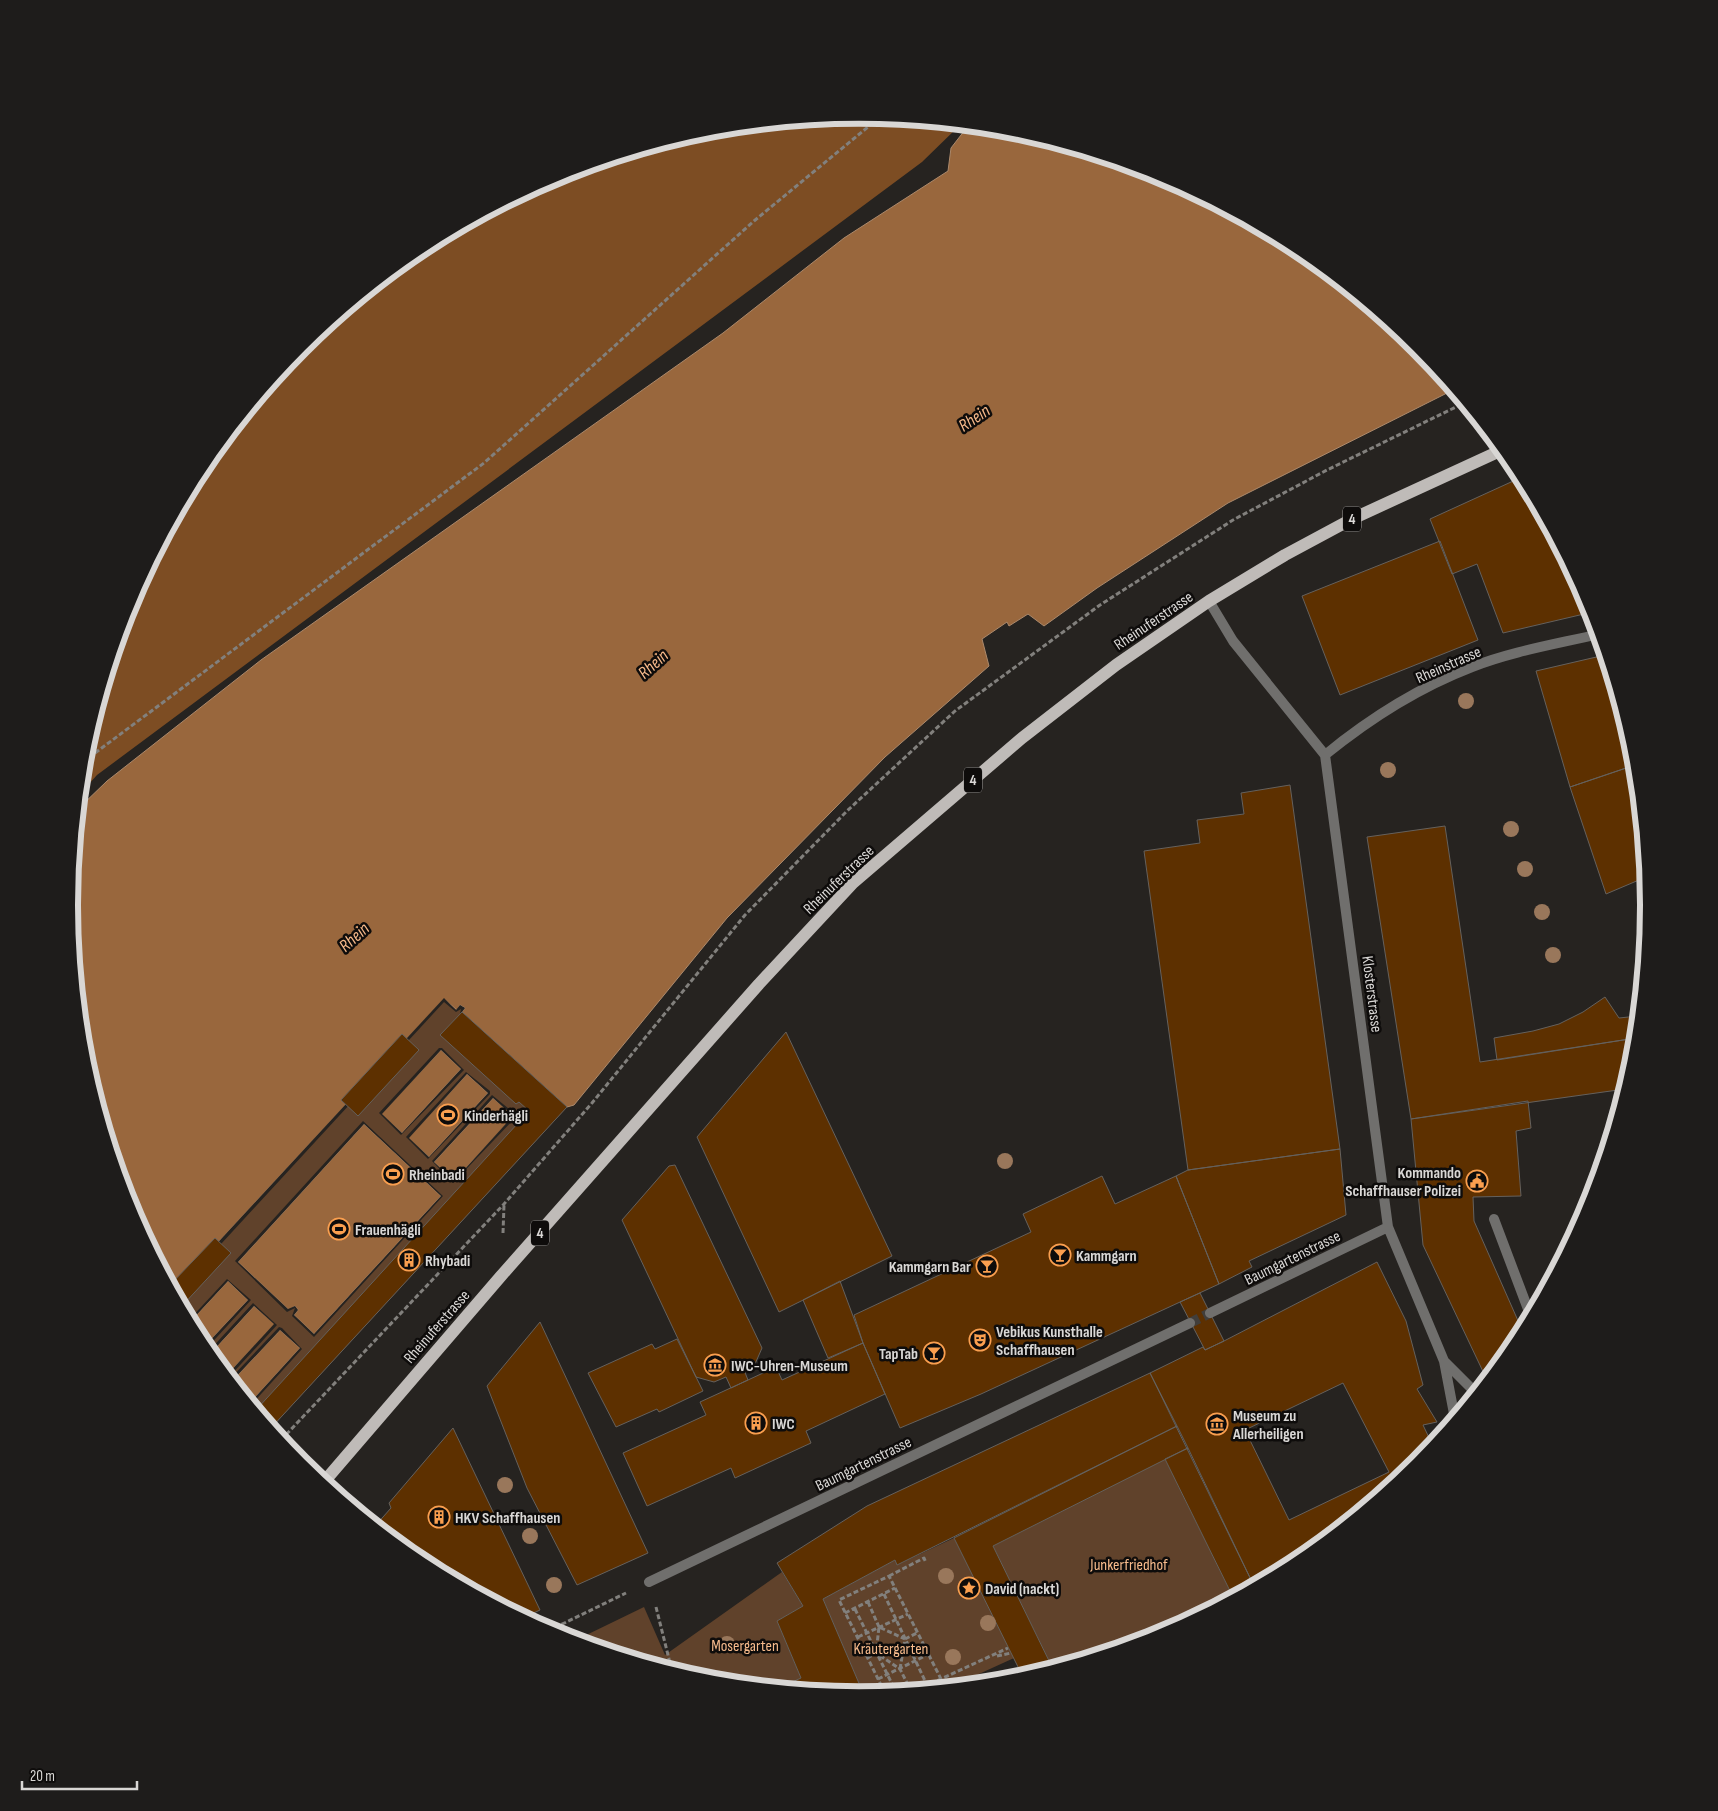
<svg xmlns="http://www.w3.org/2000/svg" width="1718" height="1811" font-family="'Sofia Sans Condensed',sans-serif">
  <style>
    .green { fill: #60422b }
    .forest { fill: #7d4d23 }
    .water { fill: #99673d; stroke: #ac896b }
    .pier { fill: #262320; fill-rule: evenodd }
    .building { fill: #5d3000; stroke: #65615d; fill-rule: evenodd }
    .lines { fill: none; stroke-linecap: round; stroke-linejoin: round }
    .minor-tunnel { stroke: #413e3b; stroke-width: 10; stroke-dasharray: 10 5; stroke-linecap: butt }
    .path { stroke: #82807d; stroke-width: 3; stroke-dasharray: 5 2.5; stroke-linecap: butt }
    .service { stroke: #706f6d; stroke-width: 10 }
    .minor { stroke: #706f6d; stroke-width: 10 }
    .primary { stroke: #bfbbb8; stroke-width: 12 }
    .tree { fill: #99775b }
    .labels { text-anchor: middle; stroke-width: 5; stroke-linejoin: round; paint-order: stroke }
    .shield { fill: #0e0c0b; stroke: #9c9a98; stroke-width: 1 }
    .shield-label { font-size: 15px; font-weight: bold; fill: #d9d7d5 }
    .street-label { font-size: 16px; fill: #d9d7d5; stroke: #0e0c0b }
    .poi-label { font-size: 16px; font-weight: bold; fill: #d9d7d5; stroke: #0e0c0b; text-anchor: start }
    .park-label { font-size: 16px; fill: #f7bb8c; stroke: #0e0c0b }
    .water-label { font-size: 18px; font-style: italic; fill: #f6b98a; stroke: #0e0c0b }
    .rim { fill: none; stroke: #d9d7d5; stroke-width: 6 }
  </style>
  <rect width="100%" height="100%" fill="#262320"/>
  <path class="green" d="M444,998l16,7 107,102 -296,321 -69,-84 -29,-53z
    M1165,1459l68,138 -72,39 -108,33 -60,-123z
    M954,1538l60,120 -57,26v2l-93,9 -41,-96 72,-39 2,5z
    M782,1572l21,34 -26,15 24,57 -11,5 3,6 -88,-8 -131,-40 70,-34 21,48z"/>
  <path class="forest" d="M859,115l101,10 -38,37 -825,613 -17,19 4,-43 45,-148 73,-137 98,-119 120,-99 137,-73 148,-45z"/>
  <path class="water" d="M968,126l45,4 149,46 136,73 120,98 35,43 -225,113 -131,85 -53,38 -16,-12 -19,12 -2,-4 -25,17 7,27 -104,91 -158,161 -153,187 -7,2 -105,-95 3,-4 -5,-3 -3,5 -13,-11 -271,292 -44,-83 -45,-149 -15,-154 9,-96 29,-28 154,-121 462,-327 121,-95 104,-67 3,-23z
    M441,1050l20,19 -59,64 -21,-19z
    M467,1074l21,19 -59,64 -21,-19z
    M493,1098l21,18 -60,65 -20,-19z
    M364,1124l77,72 -127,138 -20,-19 4,-5 -3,-4 -6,4 -51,-48z
    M228,1281l20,19 -44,47 -14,-25z
    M254,1306l21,18 -48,51 -17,-21z
    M280,1330l20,18 -50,55 -18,-22z"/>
  <path class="pier" d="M444,998l12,12 4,-5 5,3 -3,4 105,95 -1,2 -106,-95 1,-5 -5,3 -12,-10 -269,292 -2,-3z
    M439,1048h3l22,22 -63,65 -22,-22zM441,1050l20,19 -59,64 -20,-19z
    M466,1072l24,19v3l-62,65 -22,-22zM467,1074l21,19 -59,64 -20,-19z
    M492,1095l23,19 1,3 -63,66 -21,-22zM493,1098l20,18 -59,65 -20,-19z
    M363,1121l80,75 -129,141 -22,-21 3,-8 -8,4 -52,-51zM364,1124l77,72 -127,138 -20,-19 4,-5 -3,-4 -7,3 -50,-47z
    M227,1279l24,21 -45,49 -2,-2 44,-47 -20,-19 -38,41 -1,-2z
    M253,1303l24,22 -48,52 -2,-2 47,-51 -20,-18 -44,48 -2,-2z
    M279,1327l3,1 20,21 -51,56 -1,-2 50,-55 -20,-18 -48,51 -2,-2z"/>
  <path class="building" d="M1522,477l52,98 10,39 -81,19 -26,-69 -25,10 -22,-55z
    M1440,541l38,99 -138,55 -38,-99z
    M1574,575l15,28 3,9 -8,2z
    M1605,655l29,97 1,13 -65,22 -34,-116z
    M1635,765l11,112 -40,17 -36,-107z
    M1290,785l50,364 -152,21 -44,-319 56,-8 -3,-23 47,-6 -3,-21z
    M1445,826l35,236 156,-24 -2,22 -9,29 -214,30 -44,-282z
    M1605,997l14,21 19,-2 -2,22 -139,22 -3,-22 39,-7 26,-7 24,-12z
    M462,1012l105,95 -296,321 -15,-18 273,-299 -10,-9 -3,2 -76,-69z
    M786,1032l106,224 -113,56 -82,-175z
    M402,1034l17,16 -61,66 -17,-16z
    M1528,1101l3,27 -15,3 5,65 -48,1 1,24 49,111 -7,13 -29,35 -64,-135 -12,-126z
    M1340,1149l6,66 -97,46 3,6 -33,17 -43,-108 12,-6z
    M675,1165l87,183 -7,16 -11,6 4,10 -17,8 -5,-11 -12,5 -18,-5 -74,-157 47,-54z
    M1102,1176l13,28 61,-28 43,108 -238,110 -81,34 -37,-85 -9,-28 177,-83 -8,-18z
    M215,1238l16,15 -49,53 -12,-21z
    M1377,1262l29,59 17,64 -6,4 20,33 -14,3 10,21 -15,18 -120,99 -44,23 -104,-213 53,-26 2,3 19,-9zM1343,1383l46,89 -100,48 -44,-90z
    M840,1281l23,62 -35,15 -25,-58z
    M1200,1293l24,48 -19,9 -25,-48z
    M540,1322l108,231 -71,32 -50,-97 -40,-102z
    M677,1339l26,52 -44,21 -2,-3 -41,18 -28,-54 64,-29 3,5z
    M863,1343l22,51 -79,37 5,12 -76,35 -4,-10 -84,38 -24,-53 83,-38 -6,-13 48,-22 28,-13 6,13z
    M1150,1373l27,53 -280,139 -2,-5 -72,39 41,96 -71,-6 -3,-6 11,-5 -24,-57 26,-15 -26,-43 90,-57z
    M1177,1426l11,22 -195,98 60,123 -30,8 -69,-139z
    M453,1428l87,182 -17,8 -103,-56 -45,-36 16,-18 -2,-5z
    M1188,1448l66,138 -21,11 -68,-138z"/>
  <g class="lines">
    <path class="minor-tunnel" d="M1190,1323l20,-10"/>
    <path class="path" d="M83,762l401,-299 270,-242 126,-104
      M503,1233l1,-28
      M281,1440l223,-236 88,-101 153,-188 102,-104 108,-100 145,-106 133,-85 94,-50 137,-67
      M889,1576l35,-18 2,5
      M884,1594l43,91
      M868,1602l11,25
      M656,1607l16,64
      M855,1609l41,83
      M845,1613l50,-25
      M548,1631l78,-38
      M858,1637l50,-23
      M905,1639l12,-6
      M997,1656l14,-3
      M867,1658l9,-5
      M900,1669l5,-30 -26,-12 -3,26 24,16 11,22
      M878,1679l49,-24
      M917,1690l91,-42
      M885,1693l-46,-93 50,-24 56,111"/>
    <path class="service" d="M1494,1219l37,98"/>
    <path class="minor" d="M1209,601l24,40 92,114 63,472 56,134 11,58
      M1325,755c44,-36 95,-68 147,-88 41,-16 85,-23 127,-33
      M1210,1313l178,-86
      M1444,1361l32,32
      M649,1582l541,-259"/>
    <path class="primary" d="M323,1483l178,-207 258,-292 94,-101 169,-145 94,-73 93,-64 76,-46 67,-36 150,-69"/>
  </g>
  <g class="tree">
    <circle cx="1466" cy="701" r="8"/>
    <circle cx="1388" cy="770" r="8"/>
    <circle cx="1511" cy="829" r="8"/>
    <circle cx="1525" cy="869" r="8"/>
    <circle cx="1542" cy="912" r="8"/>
    <circle cx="1553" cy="955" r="8"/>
    <circle cx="1005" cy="1161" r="8"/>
    <circle cx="505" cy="1485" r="8"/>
    <circle cx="530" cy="1536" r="8"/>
    <circle cx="946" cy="1576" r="8"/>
    <circle cx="554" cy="1585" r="8"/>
    <circle cx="988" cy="1623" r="8"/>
    <circle cx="727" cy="1644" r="8"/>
    <circle cx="953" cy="1657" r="8"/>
  </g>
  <defs>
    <g id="stadium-ring" transform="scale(1.125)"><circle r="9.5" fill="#0e0c0b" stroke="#fa9f4f" stroke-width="1.5"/><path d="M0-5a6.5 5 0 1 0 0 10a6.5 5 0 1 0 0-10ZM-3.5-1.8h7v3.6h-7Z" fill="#fa9f4f"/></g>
    <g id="civic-ring" transform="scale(1.125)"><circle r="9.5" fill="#0e0c0b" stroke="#fa9f4f" stroke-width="1.5"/><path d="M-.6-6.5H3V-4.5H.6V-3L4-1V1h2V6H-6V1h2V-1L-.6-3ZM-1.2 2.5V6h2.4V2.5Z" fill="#fa9f4f"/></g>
    <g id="bar-ring" transform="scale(1.125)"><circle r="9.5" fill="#0e0c0b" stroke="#fa9f4f" stroke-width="1.5"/><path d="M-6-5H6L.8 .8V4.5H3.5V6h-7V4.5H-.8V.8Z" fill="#fa9f4f"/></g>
    <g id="building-ring" transform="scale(1.125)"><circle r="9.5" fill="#0e0c0b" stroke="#fa9f4f" stroke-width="1.5"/><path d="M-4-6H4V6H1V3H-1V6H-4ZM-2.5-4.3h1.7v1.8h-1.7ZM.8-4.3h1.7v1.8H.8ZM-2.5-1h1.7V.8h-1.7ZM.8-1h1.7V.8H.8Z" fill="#fa9f4f"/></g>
    <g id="theatre-ring" transform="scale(1.125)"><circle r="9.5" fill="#0e0c0b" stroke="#fa9f4f" stroke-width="1.5"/><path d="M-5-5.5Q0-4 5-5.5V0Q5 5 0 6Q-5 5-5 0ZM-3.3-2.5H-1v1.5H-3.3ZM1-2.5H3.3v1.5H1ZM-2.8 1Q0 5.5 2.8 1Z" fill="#fa9f4f"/></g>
    <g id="museum-ring" transform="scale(1.125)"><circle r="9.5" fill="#0e0c0b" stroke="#fa9f4f" stroke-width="1.5"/><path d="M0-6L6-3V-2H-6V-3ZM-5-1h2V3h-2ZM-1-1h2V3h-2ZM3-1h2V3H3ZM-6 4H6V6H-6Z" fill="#fa9f4f"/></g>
    <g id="sight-ring" transform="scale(1.125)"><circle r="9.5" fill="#0e0c0b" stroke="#fa9f4f" stroke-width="1.5"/><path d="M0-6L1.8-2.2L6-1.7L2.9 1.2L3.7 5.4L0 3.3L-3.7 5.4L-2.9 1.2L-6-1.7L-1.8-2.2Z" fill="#fa9f4f"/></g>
  </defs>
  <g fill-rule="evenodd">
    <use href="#stadium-ring" x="448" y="1115"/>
    <use href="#stadium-ring" x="393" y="1174"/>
    <use href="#civic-ring" x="1477" y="1181"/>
    <use href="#stadium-ring" x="339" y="1229"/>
    <use href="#bar-ring" x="1060" y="1255"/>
    <use href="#building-ring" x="409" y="1260"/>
    <use href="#bar-ring" x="987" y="1266"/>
    <use href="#theatre-ring" x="980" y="1340"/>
    <use href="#bar-ring" x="934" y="1353"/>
    <use href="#museum-ring" x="715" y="1365"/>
    <use href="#building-ring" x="756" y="1423"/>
    <use href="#museum-ring" x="1217" y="1424"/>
    <use href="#building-ring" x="439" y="1517"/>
    <use href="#sight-ring" x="969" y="1588"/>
  </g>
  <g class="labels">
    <g class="shield">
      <rect x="1343" y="506.5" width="18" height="25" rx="4"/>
      <rect x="964" y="767.5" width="18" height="25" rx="4"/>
      <rect x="531" y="1220.5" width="18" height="25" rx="4"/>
    </g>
    <g class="shield-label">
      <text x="1352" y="524">4</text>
      <text x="973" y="785">4</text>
      <text x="540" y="1238">4</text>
    </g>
    <g class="street-label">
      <text transform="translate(1153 620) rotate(-34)" y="6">Rheinuferstrasse</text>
      <text transform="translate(1448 664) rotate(-24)" y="6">Rheinstrasse</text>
      <text transform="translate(838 879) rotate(-44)" y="6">Rheinuferstrasse</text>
      <text transform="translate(1373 994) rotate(83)" y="6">Klosterstrasse</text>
      <text transform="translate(1292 1257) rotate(-26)" y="6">Baumgartenstrasse</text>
      <text transform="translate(436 1326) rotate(-49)" y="6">Rheinuferstrasse</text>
      <text transform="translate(863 1463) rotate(-26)" y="6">Baumgartenstrasse</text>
    </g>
    <g class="poi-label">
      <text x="464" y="1121">Kinderhägli</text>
      <text x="1461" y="1178" text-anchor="end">Kommando<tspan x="1461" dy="18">Schaffhauser Polizei</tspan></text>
      <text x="409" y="1180">Rheinbadi</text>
      <text x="355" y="1235">Frauenhägli</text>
      <text x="1076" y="1261">Kammgarn</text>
      <text x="425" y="1266">Rhybadi</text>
      <text x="971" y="1272" text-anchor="end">Kammgarn Bar</text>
      <text x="996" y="1337">Vebikus Kunsthalle<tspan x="996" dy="18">Schaffhausen</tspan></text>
      <text x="918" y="1359" text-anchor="end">TapTab</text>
      <text x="731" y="1371">IWC-Uhren-Museum</text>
      <text x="1233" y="1421">Museum zu<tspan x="1233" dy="18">Allerheiligen</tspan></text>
      <text x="772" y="1429">IWC</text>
      <text x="455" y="1523">HKV Schaffhausen</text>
      <text x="985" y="1594">David (nackt)</text>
    </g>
    <g class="park-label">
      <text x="1129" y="1570">Junkerfriedhof</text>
      <text x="745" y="1651">Mosergarten</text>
      <text x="891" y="1654">Kräutergarten</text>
    </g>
    <g class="water-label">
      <text transform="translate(974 418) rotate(-34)" y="6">Rhein</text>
      <text transform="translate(653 664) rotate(-42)" y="6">Rhein</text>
      <text transform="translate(354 937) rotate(-42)" y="6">Rhein</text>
    </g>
  </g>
  <path d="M0 0H1718V1811H0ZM78 905a781 781 0 1 1 1562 0a781 781 0 1 1-1562 0Z" fill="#1e1c1b" fill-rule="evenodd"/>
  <path class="rim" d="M78 905a781 781 0 1 1 1562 0a781 781 0 1 1-1562 0Z"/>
  <path d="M22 1781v8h115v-8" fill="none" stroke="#d9d7d5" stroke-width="2.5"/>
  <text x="30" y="1781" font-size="15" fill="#d9d7d5" stroke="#0e0c0b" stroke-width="4" paint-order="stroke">20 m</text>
</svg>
